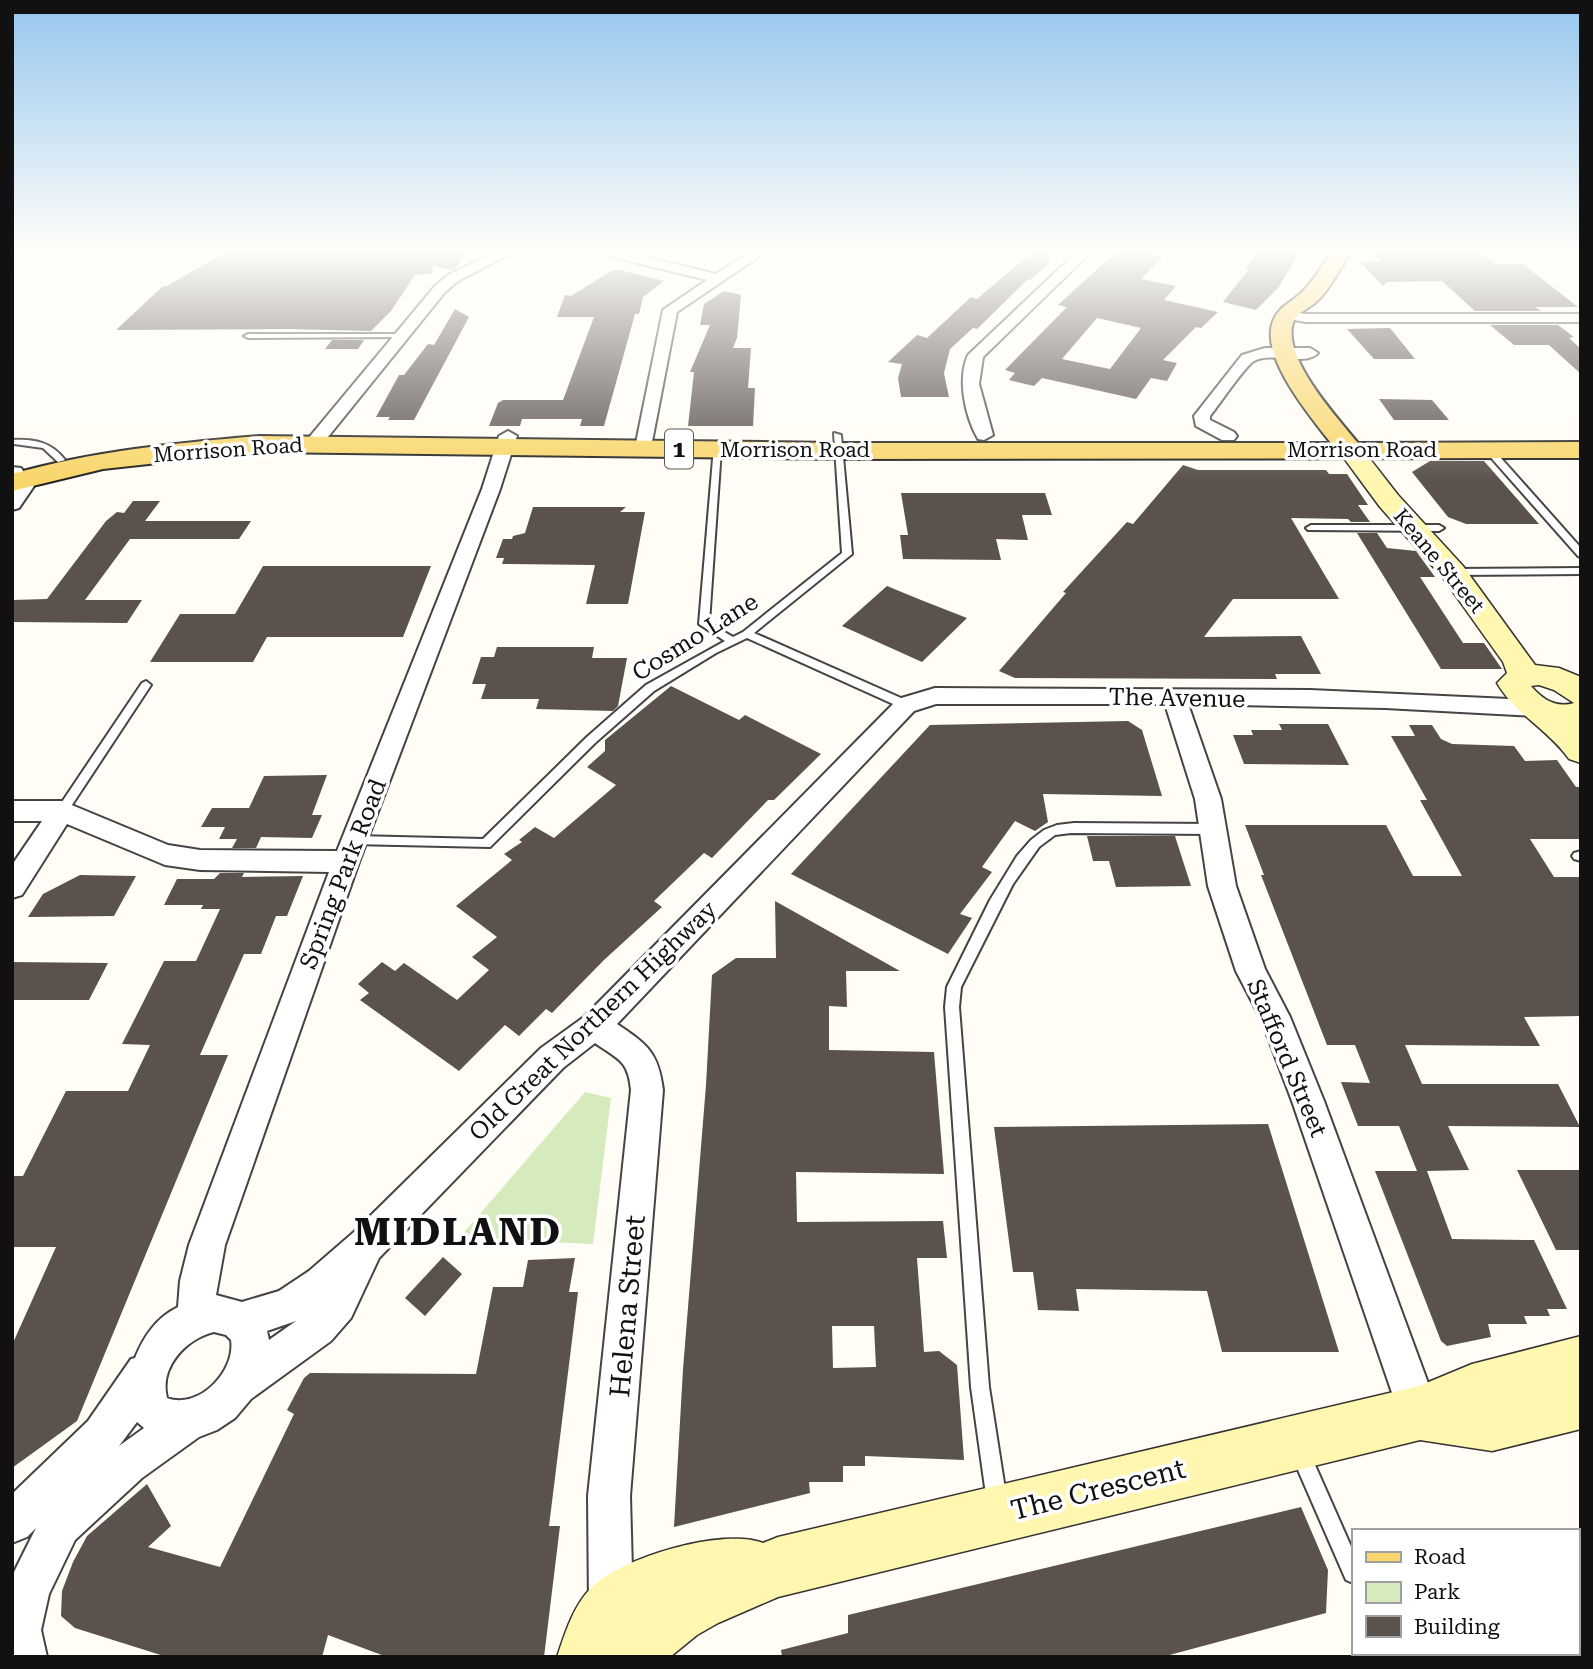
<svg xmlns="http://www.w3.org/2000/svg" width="1593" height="1669" font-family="'Roboto Serif',serif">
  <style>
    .green { fill: #d5ebbd }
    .building { fill: #5a524d; fill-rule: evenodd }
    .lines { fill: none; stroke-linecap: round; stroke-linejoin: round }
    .lane-casing { stroke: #444; stroke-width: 4 }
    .street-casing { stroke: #444; stroke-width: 4 }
    .secondary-casing { stroke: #333; stroke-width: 3 }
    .primary-casing { stroke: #222; stroke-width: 4 }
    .lane { fill: #fff; fill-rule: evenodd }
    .street { fill: #fff; fill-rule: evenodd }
    .secondary { fill: #fff6b0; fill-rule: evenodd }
    .primary { fill: #f9d66b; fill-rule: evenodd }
    .labels { text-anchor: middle; stroke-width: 7; stroke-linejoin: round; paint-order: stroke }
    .far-street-label { font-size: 21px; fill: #111; stroke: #fff }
    .shield { fill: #fff; stroke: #585858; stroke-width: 2 }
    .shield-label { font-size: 23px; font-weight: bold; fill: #111 }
    .street-label { font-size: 24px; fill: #111; stroke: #fff }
    .near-street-label { font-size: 28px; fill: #111; stroke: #fff }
    .near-district-label { font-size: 38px; font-weight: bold; letter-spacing: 2px; fill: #111; stroke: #fff }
  </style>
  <rect width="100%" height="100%" fill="#fffdf5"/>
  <path class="green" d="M585,1092l26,6 -18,146 -134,-6z"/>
  <path class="building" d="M241,249l152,3v-3h76l-13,19 -4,2 -20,-4 1,7 -18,2 -24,36 -20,20 -82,-2 -173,1 46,-43 5,-1 62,-36z
    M1036,249h23l-13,12 5,1 -21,18h-3l-50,49 -4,-1 -23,21 -6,24 5,24h-48l-3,-19 4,-14 -14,-2 29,-27 10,3 44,-41 6,2z
    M1119,249h38l-4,6 9,2 -21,22 35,7 -12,14 54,12 -17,16 -5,-1 -33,33 14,3 -10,18 -16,-3 -15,21 -94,-21 -8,8 -25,-6 6,-7 -10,-3 62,-63 -9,-2zM1097,318l44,10 -31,41 -48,-10z
    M1260,249h42l-24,39 -22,22 -33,-8 26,-33h-4z
    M1370,249l108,1 17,14h28l55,43h-43l6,4h-66l-33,-30 -55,1 -4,4 -23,-24 21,-1z
    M620,270l44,11 -21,16 -4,17h-4l-31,112h-24l2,-7h-60l-2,7h-31l9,-23 5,-3h60l31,-83h-37l8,-22 6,1 40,-25z
    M724,291l17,4 -4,43 -4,10h18l-3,40h7l-2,38h-65l6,-54h-4l20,-47h-10l4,-21z
    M455,309l14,8 -55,103h-26l2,-3h-14l23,-42h5l24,-31 6,1z
    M1490,325h68l16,12 -5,1 12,11v25l-32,-29h-35z
    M1390,328l25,31h-41l-27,-30z
    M332,340h32l-6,9h-33z
    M1379,399l53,1 17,20h-55z
    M1430,461h54l55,63h-73l-18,-7 -36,-45z
    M1183,465l15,5h128l3,4h18l21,31h-10l12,17h-19l-3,-3 -57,-1 48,81h-106l-29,38 97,-1 20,38h-46l2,5 -262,-1 -16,-7 67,-78 -3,-1 64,-70 6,2z
    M901,493h144l7,22h-30l6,25 -32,-1 5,21 -98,-1 -3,-24h8z
    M133,501h27l-15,20h106l-12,18h-109l-45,61h57l-15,23 -115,-1v-22l35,-1 59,-78 11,-9 7,1z
    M533,507h93l-6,5h25l-17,92h-42l9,-39 -93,-1 2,-6h-8l7,-19h9l1,-3 12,-3z
    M1357,533h20l10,15 29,3 19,26h-15l43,66h21l18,26h-61z
    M263,566h168l-28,71h-136l-14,25h-103l30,-48h55z
    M887,586l34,14 46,18 -45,44 -80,-36z
    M497,647h97l-2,11h35l-9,48 -5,5 -77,-2 3,-10h-58l5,-15h-14l9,-27h13z
    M671,686l68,34 6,-5 76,39 -47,46h-6l-56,58 -8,-5 -50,48 8,6 -58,53 -52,53 -6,-4 -27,27 -14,-11 -46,46 -99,-71 9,-7 -11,-9 24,-22 13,9 9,-8 53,37 32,-30 -17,-13 25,-20 -41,-31 56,-46 -8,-6 18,-12 -3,-2 16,-13 19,11 62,-53 -29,-18 18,-16v-11z
    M1128,721l14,9 20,66 -119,-2 5,28 -13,9 -20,-10 -33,46 10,5 -32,42 12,4 -24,36 -157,-80 139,-149z
    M1279,724h49l21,41 -105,-1 -11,-29h20l-2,-5h31z
    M1409,725h23l9,14 11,5 62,2 11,15 32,-1 19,27h5v52h-51l24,38h27v139l-57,1 16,29 -135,-1 17,39h136l22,43 -132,-1 21,44 -42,1 25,68 82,1 33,69h-20l3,7h-26l3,8h-39l3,13 -44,9 -6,-5 -66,-170h42l-18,-45h-41l-17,-44 29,1 -15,-38h-28l-66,-170h3l-19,-50h141l27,51h49l-42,-76h7l-36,-64h24z
    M327,775l-15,40h10l-10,23 -51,-1 -5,11h-24l5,-9h-18l6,-12h-24l11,-19h37l15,-32z
    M1087,836h88l16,50 -75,1 -7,-26h-16z
    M220,873h24l-2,4 61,-1 -16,40h-11l-15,38h-17l-44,101h28l-151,366 -65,47v-123l44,-98h-44v-71h11l43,-85h62l22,-46 -28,-1 42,-83h32l24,-52h-19l2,-4h-39l13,-26h37z
    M80,875l56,1 -22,40 -86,1 15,-23z
    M775,901l125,70h-54l1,36 -18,-1v44l105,2 10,122 -148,-2 1,50 146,-1 4,37h-30l7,94 15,-1 18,14 7,95 -99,-4v10h-22v16h-34l1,11 -136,34 9,-158 23,-284 6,-110 24,-17h40zM832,1326h42l2,41 -43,1z
    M12,962l96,1 -19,37h-77z
    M1268,1124l71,228h-117l-15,-61 -131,-2 3,22 -41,-1 -5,-38h-20l-19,-145z
    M1517,1170h64v80h-25z
    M443,1257l19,17 -37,42 -20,-18z
    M575,1258l-6,34h9l-29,234h11l-16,131h-157l-59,-22 -6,22h-155l-92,-29 -14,-12 1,-25 11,-29 14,-26 60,-52 24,42 -23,21 72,20 74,-153 -7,-4 17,-32 6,-5 166,1 17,-87h30l5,-27z
    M1301,1507l27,63 -2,43 -164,44h-380l-1,-7 67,-17v-18z"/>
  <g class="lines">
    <g class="lane-casing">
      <path id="lane" d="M403,334l4,2 -2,1 -157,1 -4,-2 4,-2z
        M834,433l7,2 11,119 -98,79 156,69 1,3 -1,3h-8l-155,-70 -31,15 -62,38 -59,52 -105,104 -139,-3 -2,-3 2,-3 4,-2 128,3 104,-102 59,-52 79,-44 -26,-17 15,-177 7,2 -12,174 24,14 10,-5 99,-79z
        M12,440c23,-1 39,2 53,20l-7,2 -15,-14 -29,-4z
        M1486,448h6l89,100v9l-3,-1 -92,-104z
        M1311,525h128l5,3 -5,3 -131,-1 -2,-2z
        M1581,568v6l-128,1 -5,-3 5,-3z
        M146,681l5,4 -85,129h-8l-2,-3 2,-3 84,-125z
        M1074,823l139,1 6,5 -6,5 -142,-1 -16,2 -16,12 -26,37 -52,103 -2,20 30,380 18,115 -3,7 -7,3 -7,-3 -3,-7 -16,-115 -26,-380 2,-20 43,-87 27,-44 14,-16 13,-10 13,-5z
        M1581,851v10l-7,-2 -2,-3 2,-3z
        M1300,1445l7,2 46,104v32l-7,-3 -55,-126 2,-7z
        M1370,1653h20v4h-20z"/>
    </g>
    <g class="street-casing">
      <path id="street" d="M503,249h17l-62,32 -13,11 -126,156h-12l-3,-4 3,-4 128,-154 13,-11z
        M590,249h22l104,25 39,-25h15l-93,63 -27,140h-12l-3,-4 28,-138 44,-30 -115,-28z
        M1080,249h14l-111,108 -4,27 14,51 -9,5 -6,-1c-13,-23 -21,-60 -10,-84z
        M1286,311l20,3h275v8h-275l-25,-4 -2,-3z
        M1265,348h45l8,5c-14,14 -46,-2 -64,8 -9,5 -35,44 -44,55v4l24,12 3,4 -3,4h-12l-26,-14 -2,-10 48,-61z
        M508,431l9,5 -17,53 -141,373 -134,383 -9,50 26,7 37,-11 30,-20 45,-39 187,-184 43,-31 314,-318 37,-11 375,2 224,10 8,2 4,6 -4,6 -8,2 -149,-8 -197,-4 33,95 15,87 29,83 25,48 34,84 115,312 -6,14 -14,6 -14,-6 -6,-14 -107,-312 -31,-82 -25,-48 -28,-85 -13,-87 -30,-95h-229l-22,7 -297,313c31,21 41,28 46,66l-33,406 3,112 -7,15 -15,7 -15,-7 -7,-15 -1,-112 43,-406c-3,-30 -12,-30 -36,-47l-32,25 -184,190 -28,60 -20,23 -80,58 -16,19 -18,12 -18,7 -57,41 -67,62 -26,54 -8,36 6,27h-35v-81l24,-48 -9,9 -15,6v-49l76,-73 43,-62 4,-1c9,-22 21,-40 43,-51l2,-26 9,-36 140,-373 -129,-2 -35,-5 -98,-41 -45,71 -10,3v-33l30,-44h-30v-20h50l106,44 32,5 137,1 145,-362 17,-53zM296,1321l-27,19 -2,-9zM214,1332l12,3 5,5c5,31 -32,70 -64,58 -8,-31 19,-59 47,-66zM137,1422l7,6 -25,18z
        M12,467l9,1 13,18 -15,22 -7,2v-17l4,-7 -4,-5z"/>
    </g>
    <g class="secondary-casing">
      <path id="secondary" d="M1350,443l9,2 39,50 65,71 72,99 24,3 22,9v86l-12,-4c-21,-30 -53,-44 -72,-76l10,-10 -4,-11 -60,-84 -63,-71 -42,-57 3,-5zM1539,685l15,5 20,13c-18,5 -31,-3 -43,-17z
        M1581,1336v93l-89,22 -72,-11 -642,157 -60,26 -21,12 -27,22h-113c8,-24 16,-50 33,-68 28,-31 134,-62 173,-46l15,-6 641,-151 53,-22z"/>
    </g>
    <g class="primary-casing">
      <path id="primary" d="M1334,249h19c-12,17 -22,40 -38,54 -6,5 -17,10 -21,17 -15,35 43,97 64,123l223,-1v16l-743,1 -579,-7 -156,17 -91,22v-17c81,-23 163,-31 247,-38l579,7h493c-21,-27 -74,-89 -57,-124 6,-14 22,-19 31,-30 11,-12 19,-27 29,-40z"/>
    </g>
    <use href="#lane" class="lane"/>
    <use href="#street" class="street"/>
    <use href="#secondary" class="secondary"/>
    <use href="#primary" class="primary"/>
  </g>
  <linearGradient id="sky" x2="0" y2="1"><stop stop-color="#95c6ee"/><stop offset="0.52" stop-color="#fffefa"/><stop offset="1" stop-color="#fffefa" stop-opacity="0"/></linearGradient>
  <rect width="1593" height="482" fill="url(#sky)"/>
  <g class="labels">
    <g class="far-street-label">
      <text transform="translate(228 450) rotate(-4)" y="7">Morrison Road</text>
      <text x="795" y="457">Morrison Road</text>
      <text x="1362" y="457">Morrison Road</text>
      <text transform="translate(1439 561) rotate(50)" y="7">Keane Street</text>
    </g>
    <rect class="shield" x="665" y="429.5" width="28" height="39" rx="5"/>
    <g class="shield-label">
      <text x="679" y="457">1</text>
    </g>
    <g class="street-label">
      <text transform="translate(695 637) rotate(-32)" y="8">Cosmo Lane</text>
      <text transform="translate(1177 698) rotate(1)" y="8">The Avenue</text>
      <text transform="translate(343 874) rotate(-69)" y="8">Spring Park Road</text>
      <text transform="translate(593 1021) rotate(-44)" y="8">Old Great Northern Highway</text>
      <text transform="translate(1287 1058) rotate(67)" y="8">Stafford Street</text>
    </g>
    <g class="near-street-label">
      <text transform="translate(627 1306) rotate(-85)" y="10">Helena Street</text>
      <text transform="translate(1098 1489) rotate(-14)" y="10">The Crescent</text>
    </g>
    <g class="near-district-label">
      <text x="458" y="1245">MIDLAND</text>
    </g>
  </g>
  <rect width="1593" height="1669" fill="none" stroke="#111111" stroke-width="28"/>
  <rect x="1352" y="1529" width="228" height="126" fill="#ffffff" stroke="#a0a0a0" stroke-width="2"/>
  <rect x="1366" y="1552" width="35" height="10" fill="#f9d66b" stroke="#a0a0a0" stroke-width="2"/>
  <text x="1414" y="1564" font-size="21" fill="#111111">Road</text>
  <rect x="1366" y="1582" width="35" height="21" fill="#d5ebbd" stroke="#a0a0a0" stroke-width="2"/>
  <text x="1414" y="1599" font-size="21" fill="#111111">Park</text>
  <rect x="1366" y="1616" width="35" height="21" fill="#5a524d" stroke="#a0a0a0" stroke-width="2"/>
  <text x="1414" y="1634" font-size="21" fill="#111111">Building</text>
</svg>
